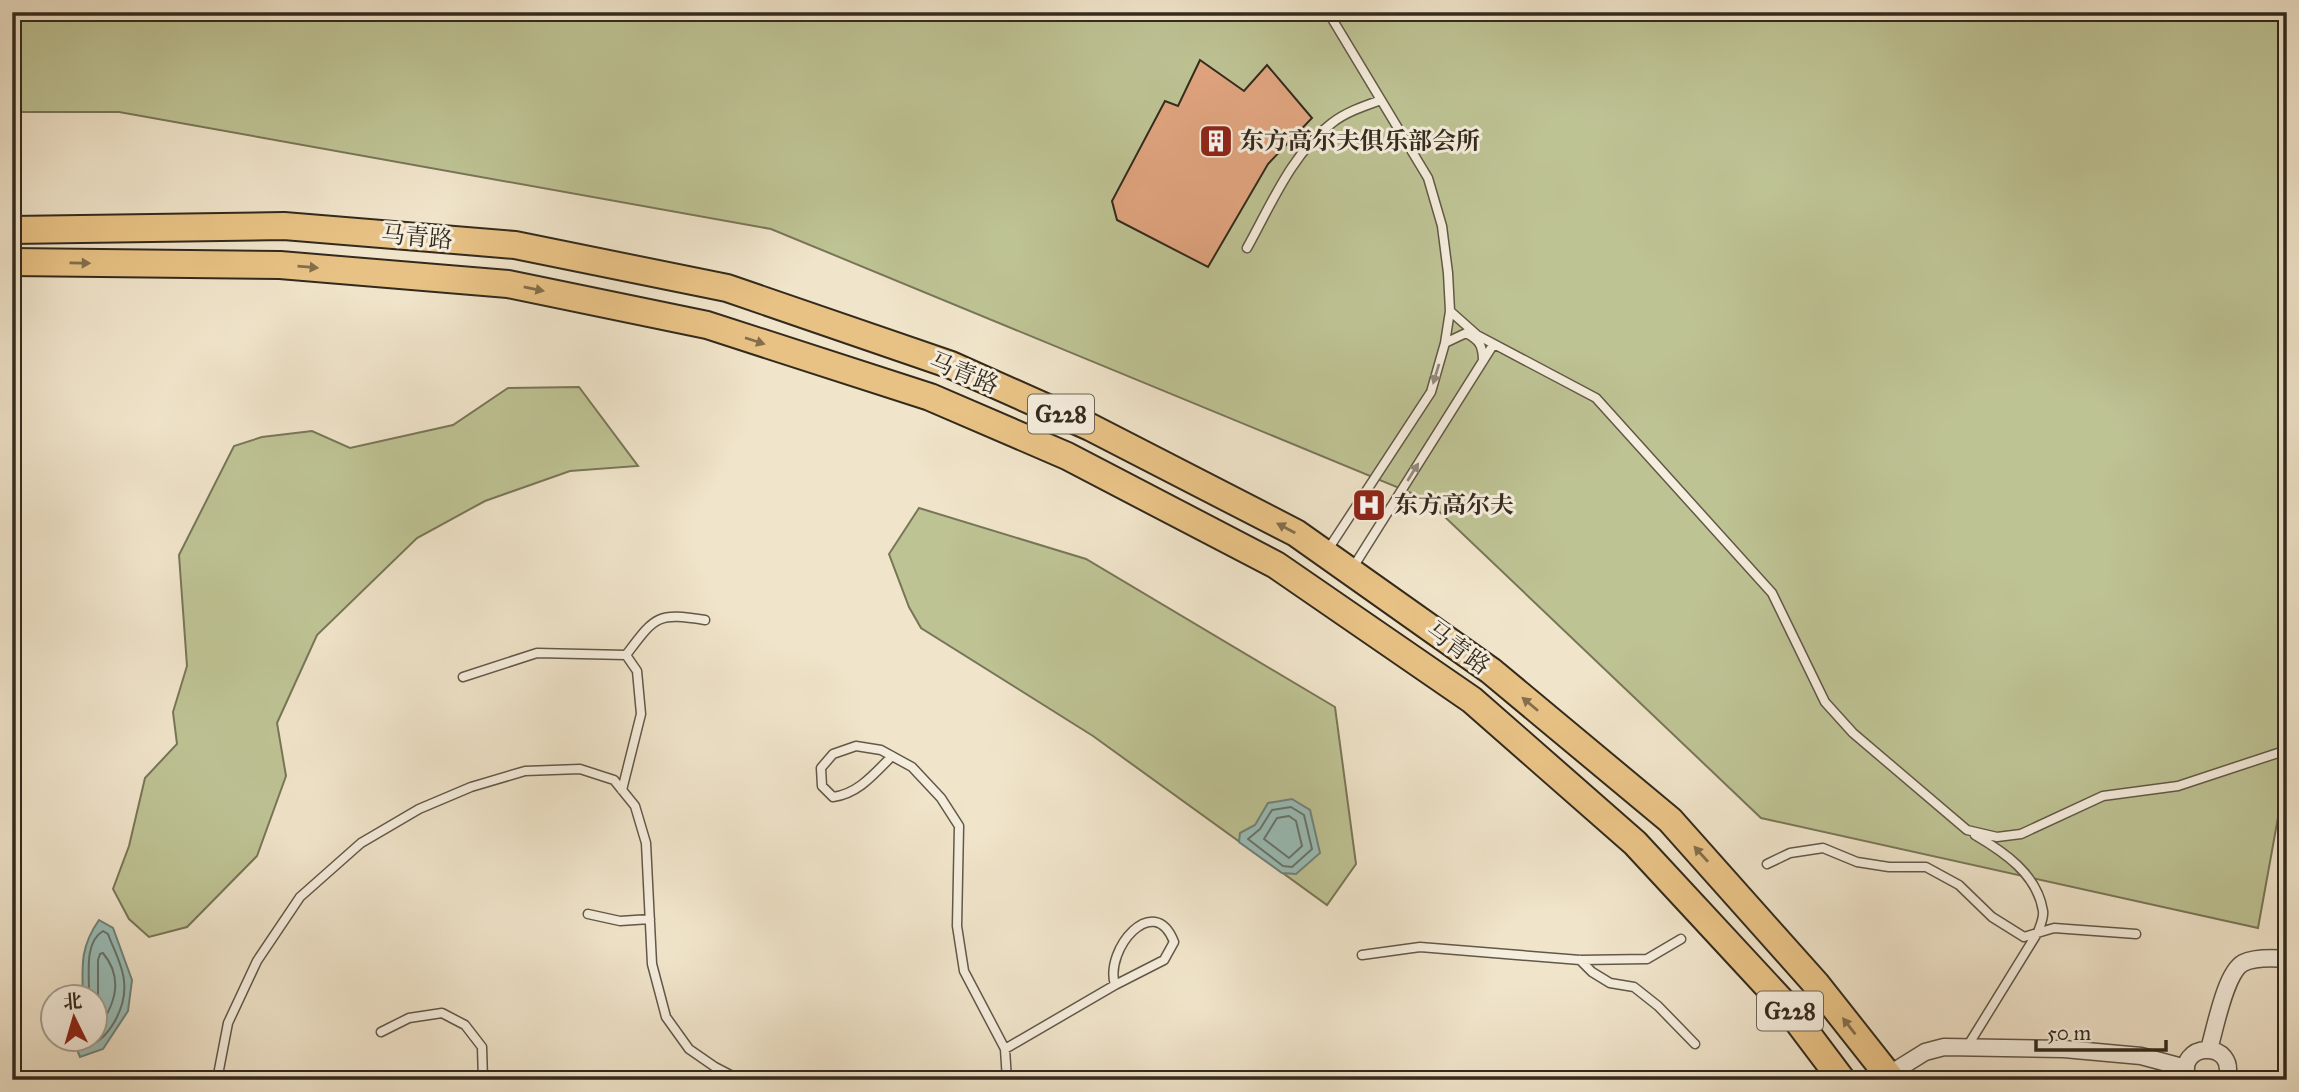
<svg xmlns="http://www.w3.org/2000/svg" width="2299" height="1092" font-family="'IM FELL Great Primer','Noto Serif SC',serif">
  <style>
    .green { fill: #bec394; stroke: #787658; stroke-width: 2 }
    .water { fill: #9abeb9; stroke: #71837b; stroke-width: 2 }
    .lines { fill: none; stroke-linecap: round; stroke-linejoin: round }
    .shore { stroke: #66746b; stroke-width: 2 }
    .building { fill: #e0a47f; stroke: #332a1d; stroke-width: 2 }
    .service-casing { stroke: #625848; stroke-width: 11 }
    .minor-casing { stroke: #625848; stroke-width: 19 }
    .trunk-casing { stroke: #332a1d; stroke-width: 30 }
    .service { stroke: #f5eddd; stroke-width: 8 }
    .minor { stroke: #f5eddd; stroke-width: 16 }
    .trunk { stroke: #e8c285; stroke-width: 26 }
    .oneway { fill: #846e4c }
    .oneway2 { fill: #948c7d }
    .labels { text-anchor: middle; stroke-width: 6; stroke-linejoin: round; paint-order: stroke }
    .shield { fill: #f5eddd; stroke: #6d6457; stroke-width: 2 }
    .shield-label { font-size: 23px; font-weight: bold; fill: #332a1d }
    .poi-label { font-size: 24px; font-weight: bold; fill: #332a1d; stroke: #f5eddd; text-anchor: start }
    .street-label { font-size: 24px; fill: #332a1d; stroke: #f5eddd }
  </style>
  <rect width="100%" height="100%" fill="#f0e4ca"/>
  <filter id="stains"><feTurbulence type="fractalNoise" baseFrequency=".00286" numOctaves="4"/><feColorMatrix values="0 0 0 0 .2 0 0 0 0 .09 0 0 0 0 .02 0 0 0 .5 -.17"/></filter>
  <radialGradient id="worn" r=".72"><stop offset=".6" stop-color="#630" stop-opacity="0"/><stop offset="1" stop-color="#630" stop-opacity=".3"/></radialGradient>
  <path class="green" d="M12,12h2275v756l-29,160 -497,-110 -335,-319 -655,-270 -652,-117h-107z
    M579,387l59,79 -68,5 -85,30 -68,37 -100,97 -40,88 9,53 -29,80 -70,71 -38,10 -20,-18 -16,-30 16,-43 16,-68 32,-34 -4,-32 14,-46 -8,-111 55,-109 28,-9 50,-6 38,17 103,-23 55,-37z
    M919,508l167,51 249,148 21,157 -29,41 -234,-169 -172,-108 -12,-21 -20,-53z"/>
  <path class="water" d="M1292,799l18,11 10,43 -24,21 -14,-1 -43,-31 1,-9 15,-8 13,-22z
    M99,920l14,8 19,52 -4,31 -25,38 -23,8 -7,-17h21v-42l-11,-1c-1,-31 -3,-50 16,-77z"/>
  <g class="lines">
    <path class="shore" d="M1291,807l13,8 8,34 -20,18 -9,-1 -35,-27 12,-10 12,-19z
      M1289,816l7,5 6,25 -13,12 -25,-19 13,-21z
      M94,1007l4,-11v-36l2,-6 3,-1c23,28 10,56 -9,81
      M79,1040l6,7c24,-6 42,-40 39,-66 -1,-15 -11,-33 -16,-47l-5,-3c-20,12 -13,46 -14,67"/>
  </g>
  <path class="building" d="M1200,60l44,31 23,-26 45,53 -44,46 -60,103 -91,-47 -5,-19 53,-100 13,5z"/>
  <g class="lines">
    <g class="service-casing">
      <path id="service" d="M1328,12l100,166 14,48 6,47 2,38 -5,32
        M1247,248c24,-43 45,-95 85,-125 14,-11 32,-17 49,-23
        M1450,311l27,24 119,63 176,195 53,109 28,31 114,97 30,7 24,-3 82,-38 75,-10 109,-36
        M1327,551l104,-159 14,-49 21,-10c13,7 17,12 17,28
        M1352,569l141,-224
        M626,655c29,-38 30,-43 79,-35
        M463,677l74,-24 89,2 11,16 4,43 -19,76
        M892,756c-18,18 -34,38 -59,41l-11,-11 -1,-18 12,-14 23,-8 25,4 31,17 29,31 18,28 -2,100 7,45 41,78 2,31
        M1767,864l23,-11 33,-5 34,14 32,5h37l33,18 33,32 32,20 30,-9 82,6
        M588,914l32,7 30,-2
        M1362,955l58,-8 160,13 67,-1 34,-20
        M1580,960l12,12 18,11 24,4 24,19 37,38
        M381,1032l28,-14 33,-5 23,12 17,22 1,33
        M1967,1047l71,-115c2,-6 6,-14 5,-21 -6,-37 -39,-59 -68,-76
        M1005,1049l110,-64 49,-25 10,-18c-20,-52 -70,8 -59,43
        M217,1080l11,-57 29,-62 43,-64 61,-54 58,-34 52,-22 54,-16 55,-2 34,11 21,26 11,37 6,121 14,53 23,32 26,18 25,13"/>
    </g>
    <g class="minor-casing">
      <path id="minor" d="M2209,1049c6,-19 16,-76 34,-86 12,-6 31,-5 44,-4
        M1888,1075l37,-23 19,-5 120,2 77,7 45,12
        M2188,1080c-15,-39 52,-41 38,0"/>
    </g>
    <g class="trunk-casing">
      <path id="trunk" d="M12,230l272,-4 231,19 212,43 224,77 139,62 206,106 195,138 179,149 147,165 75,95
        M12,262l268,3 228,19 199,41 223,72 137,59 209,109 196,135 163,143 152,164 55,73"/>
    </g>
    <use href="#service" class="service"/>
    <use href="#minor" class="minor"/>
    <use href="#trunk" class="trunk"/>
  </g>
  <defs><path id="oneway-solid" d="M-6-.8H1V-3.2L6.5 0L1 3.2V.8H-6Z" transform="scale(1.75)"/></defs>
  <g class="oneway">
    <use href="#oneway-solid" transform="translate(80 263) rotate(1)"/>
    <use href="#oneway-solid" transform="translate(308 267) rotate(5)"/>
    <use href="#oneway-solid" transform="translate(534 289) rotate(12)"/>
    <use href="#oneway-solid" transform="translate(755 341) rotate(18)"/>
    <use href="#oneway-solid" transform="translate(1286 528) rotate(-152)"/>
    <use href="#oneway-solid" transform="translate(1530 704) rotate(-140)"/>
    <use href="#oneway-solid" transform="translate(1701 854) rotate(-132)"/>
    <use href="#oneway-solid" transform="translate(1849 1026) rotate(-128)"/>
  </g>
  <g class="oneway2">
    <use href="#oneway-solid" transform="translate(1436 374) rotate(107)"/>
    <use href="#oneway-solid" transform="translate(1413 472) rotate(-58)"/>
  </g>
  <defs>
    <g id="building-square" transform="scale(1.75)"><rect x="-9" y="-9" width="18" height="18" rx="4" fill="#8f2418" stroke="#f5eddd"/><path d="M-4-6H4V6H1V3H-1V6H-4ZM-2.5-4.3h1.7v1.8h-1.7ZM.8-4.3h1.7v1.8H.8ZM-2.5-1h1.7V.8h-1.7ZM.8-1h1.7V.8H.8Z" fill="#fff"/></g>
    <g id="hospital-square" transform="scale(1.75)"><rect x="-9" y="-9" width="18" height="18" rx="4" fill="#8f2418" stroke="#f5eddd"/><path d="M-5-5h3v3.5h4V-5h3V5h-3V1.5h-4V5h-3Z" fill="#fff"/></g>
  </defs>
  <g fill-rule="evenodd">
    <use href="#building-square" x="1216" y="141"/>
    <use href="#hospital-square" x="1369" y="505"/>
  </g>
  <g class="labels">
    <g class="shield">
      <rect x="1028" y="394.5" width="66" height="39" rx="5"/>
      <rect x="1757" y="991.5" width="66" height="39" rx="5"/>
    </g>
    <g class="shield-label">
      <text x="1061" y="422">G228</text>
      <text x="1790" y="1019">G228</text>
    </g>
    <g class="poi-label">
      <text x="1240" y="149">东方高尔夫俱乐部会所</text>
      <text x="1394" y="513">东方高尔夫</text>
    </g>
    <g class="street-label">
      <text transform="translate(417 237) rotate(5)" y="8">马青路</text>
      <text transform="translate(964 373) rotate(22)" y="8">马青路</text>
      <text transform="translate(1458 648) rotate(36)" y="8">马青路</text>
    </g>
  </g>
  <rect width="2299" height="1092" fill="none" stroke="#f0e4ca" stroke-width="42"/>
  <rect x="14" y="14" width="2271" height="1064" fill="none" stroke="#332a1d" stroke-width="3.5"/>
  <rect x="21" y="21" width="2257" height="1050" fill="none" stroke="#332a1d" stroke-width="2"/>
  <g transform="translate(74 1018) rotate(355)"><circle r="33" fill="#f5eddd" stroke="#a79f90" stroke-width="2"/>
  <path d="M0-5L12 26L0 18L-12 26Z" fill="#8f2418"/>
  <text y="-10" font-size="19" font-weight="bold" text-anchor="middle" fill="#332a1d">北</text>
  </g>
  <path d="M2036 1040v10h130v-10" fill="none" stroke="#332a1d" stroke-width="3.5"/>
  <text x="2047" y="1040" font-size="21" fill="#332a1d" stroke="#f5eddd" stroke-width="5" paint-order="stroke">50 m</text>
  <rect width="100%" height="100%" filter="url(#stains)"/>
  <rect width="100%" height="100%" fill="url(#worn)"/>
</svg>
